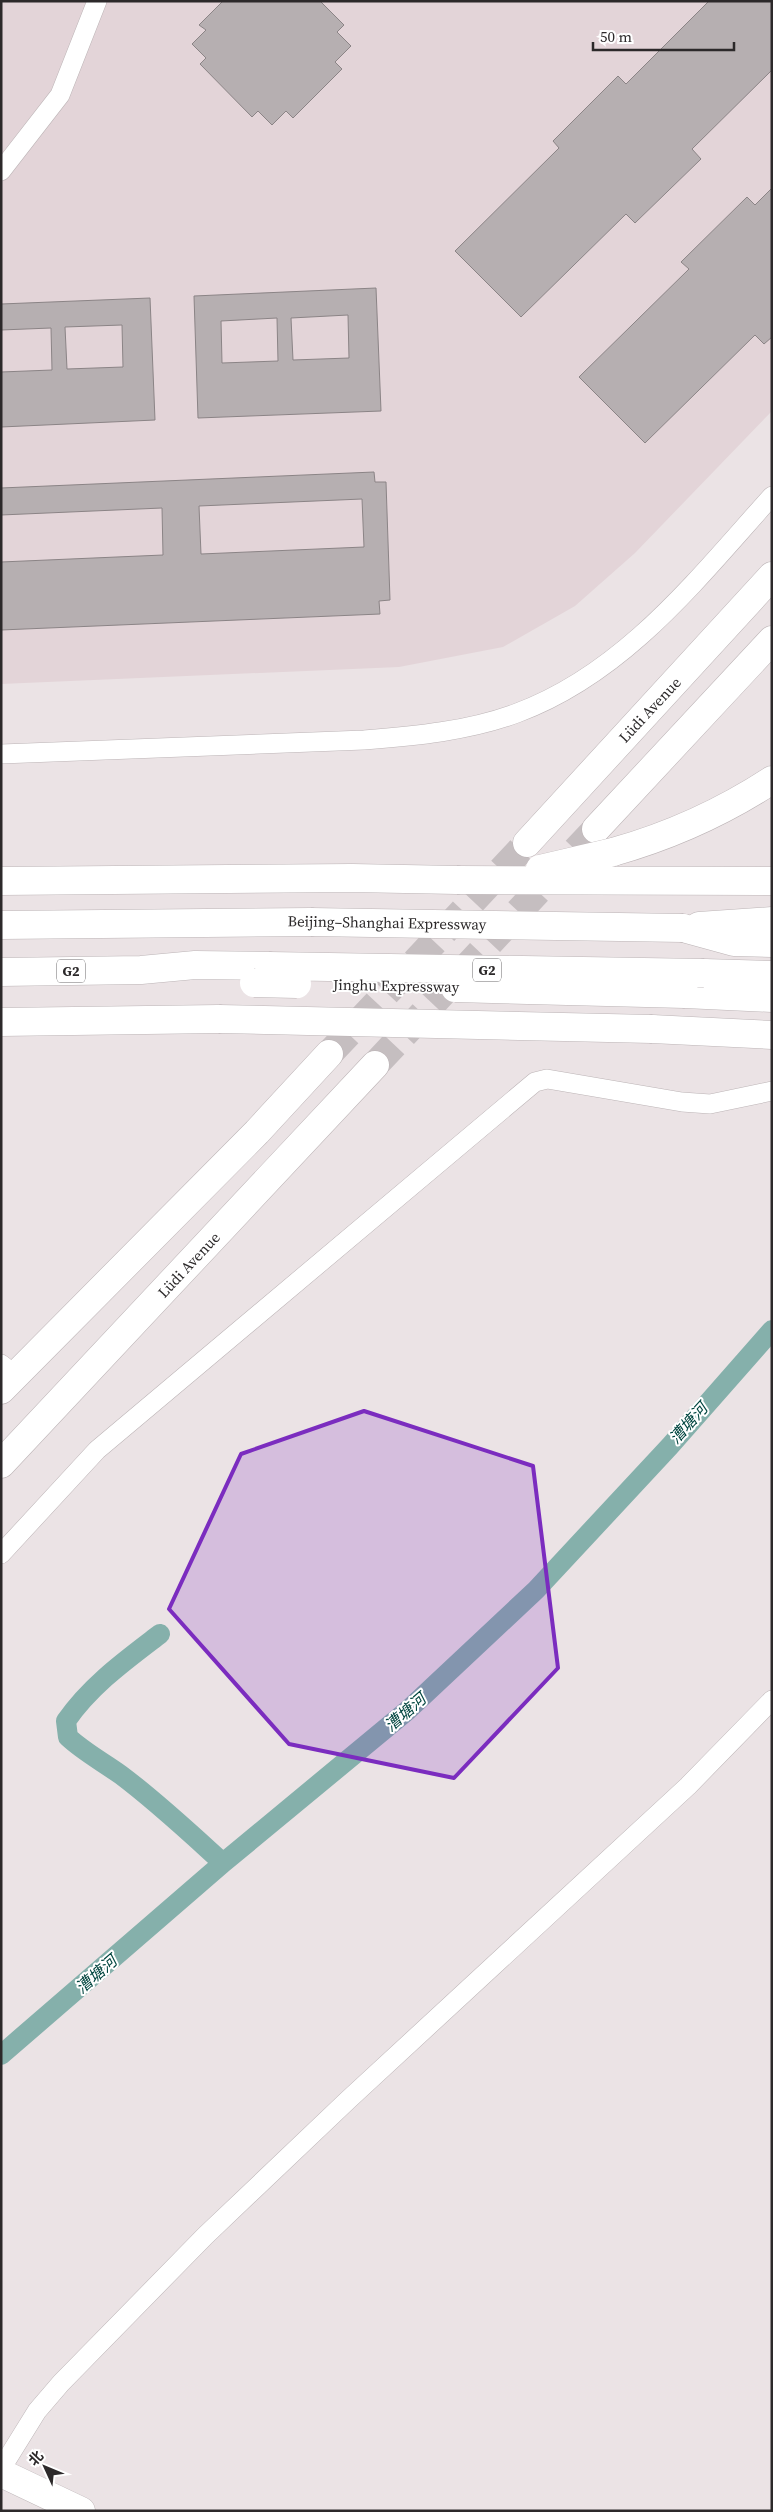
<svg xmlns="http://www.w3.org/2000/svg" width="773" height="2512" font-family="'Source Serif 4','Noto Sans SC',serif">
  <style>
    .built { fill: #e3d4d8 }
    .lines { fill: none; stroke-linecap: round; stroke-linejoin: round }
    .canal { stroke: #85b0ab; stroke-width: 20 }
    .building { fill: #b6afb1; stroke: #8b8486; fill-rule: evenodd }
    .primary-tunnel { stroke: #c5bec0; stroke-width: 28; stroke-dasharray: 28 14; stroke-linecap: butt }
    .minor-casing { stroke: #bcb4b6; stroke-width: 20 }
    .primary-casing { stroke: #bcb4b6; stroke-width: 29 }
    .motorway-casing { stroke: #bcb4b6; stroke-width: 29 }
    .minor { stroke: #fff; stroke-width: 19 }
    .primary { stroke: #fff; stroke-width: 28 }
    .motorway { stroke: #fff; stroke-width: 28 }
    .motorway-bridge-casing { stroke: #bcb4b6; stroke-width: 29; stroke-linecap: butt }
    .motorway-bridge { stroke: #fff; stroke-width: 28 }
    .marked { fill: #7b2cbf; fill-opacity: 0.2; stroke: #7b2cbf; stroke-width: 4; stroke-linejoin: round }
    .labels { text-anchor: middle; stroke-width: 4; stroke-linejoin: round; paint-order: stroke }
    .shield { fill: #fff; stroke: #6b696a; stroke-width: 1 }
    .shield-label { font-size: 14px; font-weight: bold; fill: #2c292a }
    .street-label { font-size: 15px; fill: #2c292a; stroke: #fff }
    .water-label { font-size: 16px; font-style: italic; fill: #00453f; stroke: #fff }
  </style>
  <rect width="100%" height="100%" fill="#ebe3e5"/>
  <path class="built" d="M1,1h771v410l-137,142 -60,53 -72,41 -104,20 -398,17z"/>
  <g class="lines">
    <path class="canal" d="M160,1634c-34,26 -69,51 -94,87l2,16c16,15 35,25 53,38 36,27 69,58 102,88
      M1,2055l222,-192 185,-153 128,-120 134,-144 102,-116"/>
  </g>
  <path class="building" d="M223,1h97l24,24 -7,7 14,14 -16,16 7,7 -49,49 -7,-7 -14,14 -14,-14 -6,6 -52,-53 6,-6 -14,-14 14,-14 -7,-5z
    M709,1h63v69l-80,79 9,10 -66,64 -9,-9 -105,103 -66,-66 104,-103 -6,-7 65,-65 8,8z
    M772,188v149l-8,7 -9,-9 -110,108 -66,-66 110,-108 -8,-7 66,-65 8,8z
    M376,288l5,123 -183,7 -4,-122zM348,315l1,43 -56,2 -2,-42zM277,318l1,43 -56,2 -1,-42z
    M150,298l5,122 -154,7v-55l51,-2 -1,-42 -50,2v-26zM122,325l1,42 -56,2 -2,-42z
    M374,472l1,10h11l4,118 -11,1 1,13 -379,16v-68l162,-7 -1,-47 -161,7v-27zM362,499l2,48 -163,7 -2,-48z"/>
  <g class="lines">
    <path class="primary-tunnel" d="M329,1054l198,-211
      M375,1065l221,-236"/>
    <g class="minor-casing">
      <path id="minor" d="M1,171l59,-76 37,-94
        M1,754l363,-14c51,-4 105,-9 153,-27 108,-40 180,-134 255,-217
        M1,1364l14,11
        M1,1554l96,-104 438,-368 12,-3 135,23 28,2 62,-13
        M1,2469l36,-58 24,-28 144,-147 143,-136 340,-314 84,-86"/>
    </g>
    <g class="primary-casing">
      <path id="primary" d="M596,829l176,-189
        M527,843l245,-267
        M1,1390l256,-258 72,-78
        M1,1464l374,-399"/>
    </g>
    <g class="motorway-casing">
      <path id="motorway" d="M613,852c57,-16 110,-40 159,-72
        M1,881l351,-3 105,2
        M1,925l310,-3
        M699,926l73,-5
        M683,928l51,14 38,1
        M1,972l140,-2 54,-5 74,1
        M704,973l68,2
        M685,994l87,4
        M1,1022l218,-3
        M652,1029l120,6
        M1,2473l80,38"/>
    </g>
    <use href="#minor" class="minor"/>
    <use href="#primary" class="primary"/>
    <use href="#motorway" class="motorway"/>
    <g class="motorway-bridge-casing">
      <path id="motorway-bridge" d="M540,869l73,-17
        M457,880l315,1
        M311,922l372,6
        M269,966l435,7
        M254,983l43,1
        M455,988l230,6
        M219,1019l433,10"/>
    </g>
    <use href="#motorway-bridge" class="motorway-bridge"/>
  </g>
  <path class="marked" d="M364,1411l169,55 25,202 -104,110 -165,-34 -120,-135 72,-155z"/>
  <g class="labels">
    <g class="shield">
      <rect x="473" y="958.5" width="28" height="23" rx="4"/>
      <rect x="57" y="959.5" width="28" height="23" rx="4"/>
    </g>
    <g class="shield-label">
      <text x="487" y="975">G2</text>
      <text x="71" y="976">G2</text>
    </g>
    <g class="street-label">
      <text transform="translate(650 710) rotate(-47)" y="5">Lüdi Avenue</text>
      <text transform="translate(387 923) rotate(1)" y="5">Beijing–Shanghai Expressway</text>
      <text transform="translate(396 986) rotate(1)" y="5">Jinghu Expressway</text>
      <text transform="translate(189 1265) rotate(-47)" y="5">Lüdi Avenue</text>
    </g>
    <g class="water-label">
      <text transform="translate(688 1423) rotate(-48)" y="6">漕塘河</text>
      <text transform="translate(405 1712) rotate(-41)" y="6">漕塘河</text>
      <text transform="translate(96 1974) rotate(-41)" y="6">漕塘河</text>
    </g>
  </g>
  <rect width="773" height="2512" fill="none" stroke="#2c292a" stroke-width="5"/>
  <g transform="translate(45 2467) rotate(314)" stroke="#ffffff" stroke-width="4" paint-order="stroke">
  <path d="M0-4L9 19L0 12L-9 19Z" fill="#2c292a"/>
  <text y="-8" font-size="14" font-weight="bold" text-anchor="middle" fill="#2c292a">北</text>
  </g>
  <path d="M593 42v8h141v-8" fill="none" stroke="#2c292a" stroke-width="2.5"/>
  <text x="600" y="42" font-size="15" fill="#2c292a" stroke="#ffffff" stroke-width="4" paint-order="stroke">50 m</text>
</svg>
